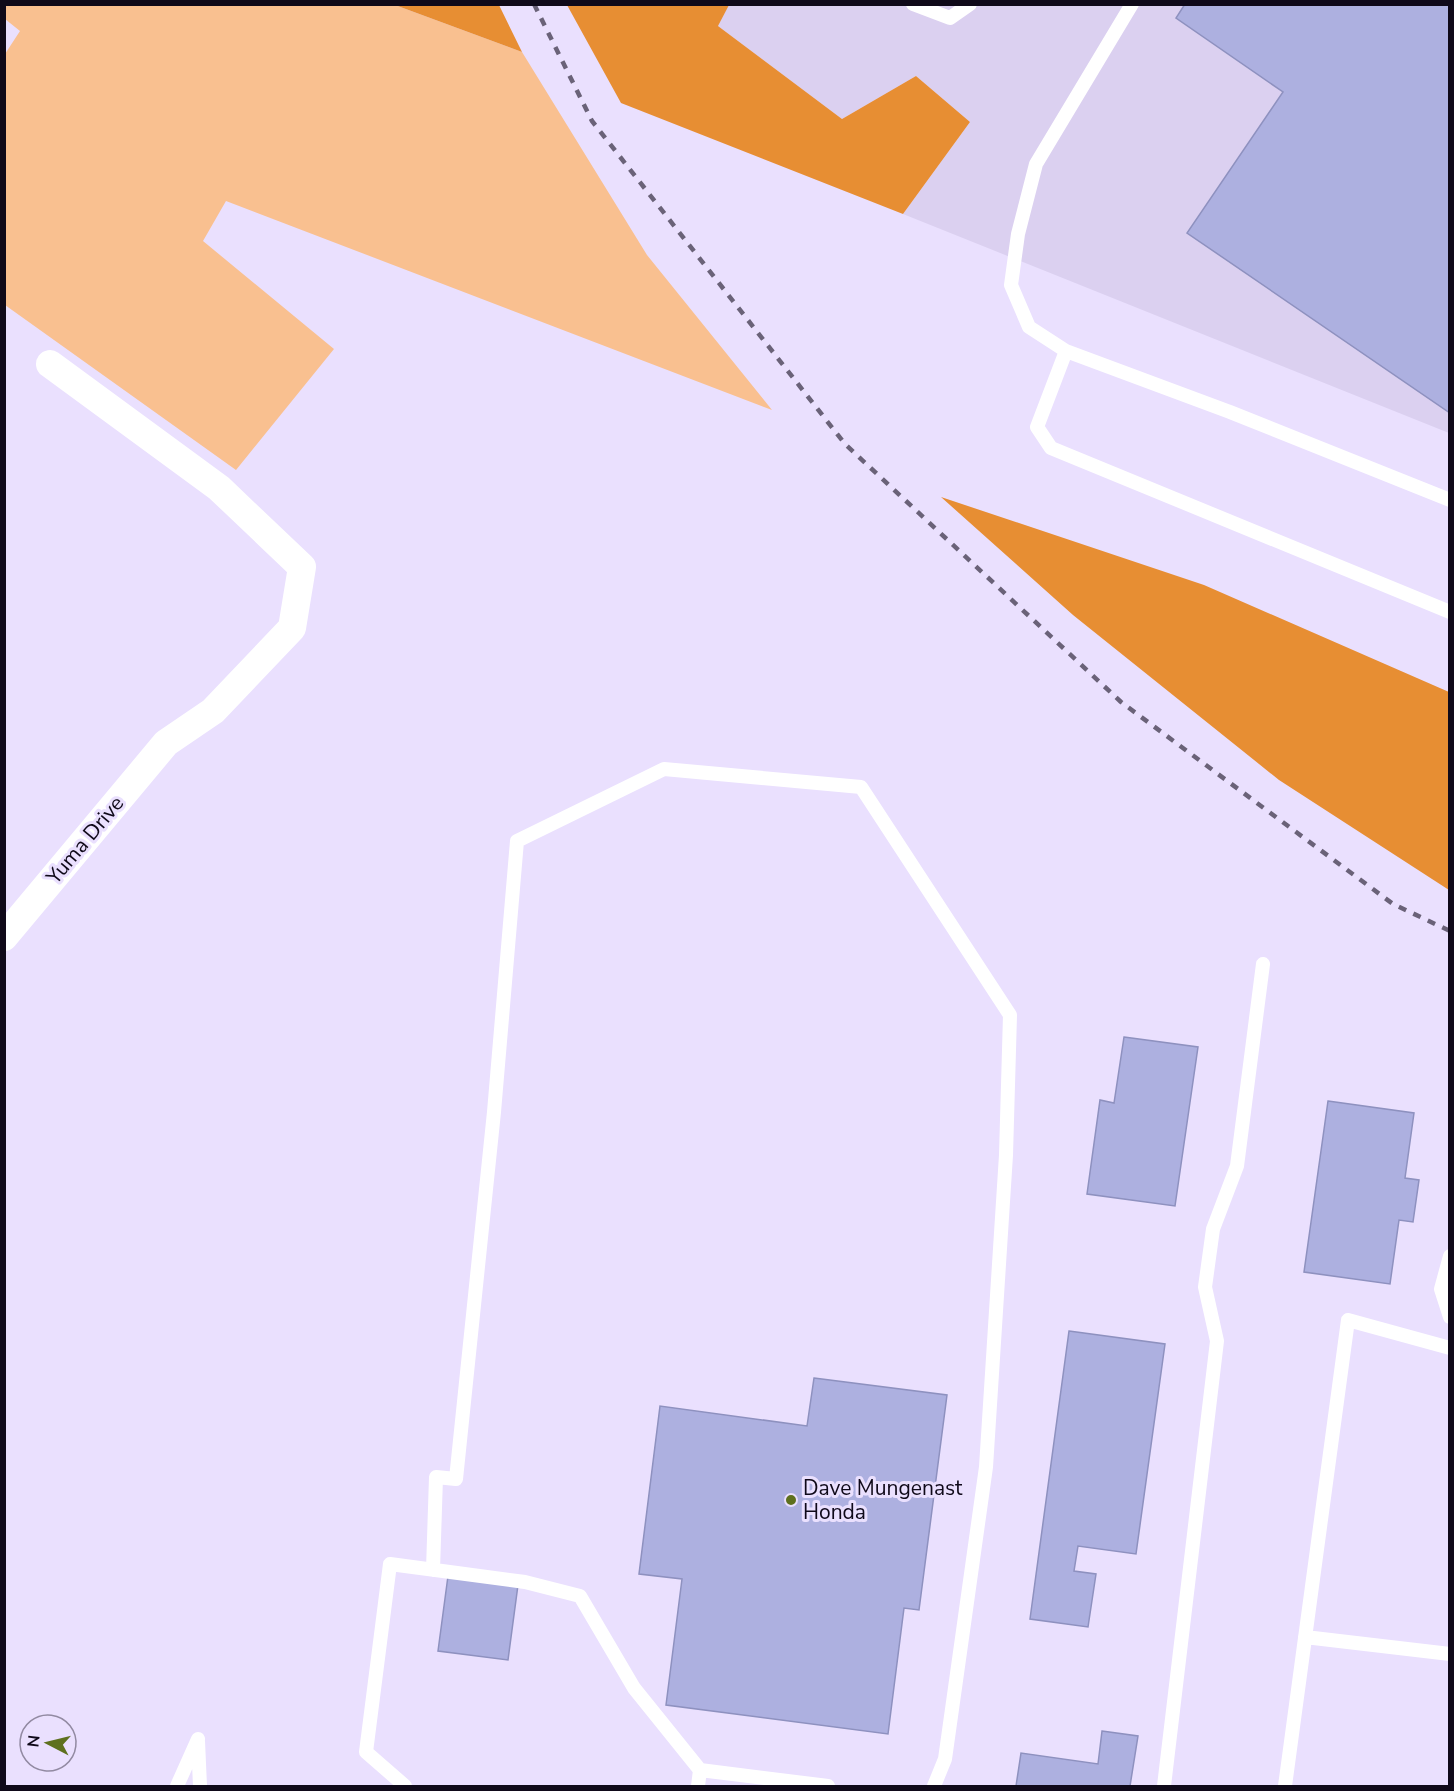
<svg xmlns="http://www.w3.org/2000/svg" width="1454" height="1791" font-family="'Nunito Sans',sans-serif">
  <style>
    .built { fill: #dbd0f0 }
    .green { fill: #f9c090 }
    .forest { fill: #e78e33 }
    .building { fill: #adb0e0; stroke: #8e91bf; stroke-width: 1.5 }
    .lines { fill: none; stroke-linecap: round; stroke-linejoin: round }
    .lane { stroke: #fff; stroke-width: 14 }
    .street { stroke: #fff; stroke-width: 28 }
    .rail { stroke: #6a6278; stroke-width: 4.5; stroke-dasharray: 8 8; stroke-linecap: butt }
    .poi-dot { fill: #5e701e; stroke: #eae0fe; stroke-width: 2 }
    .labels { text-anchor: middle; stroke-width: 6; stroke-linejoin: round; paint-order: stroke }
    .street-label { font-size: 21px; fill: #0f0919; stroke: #eae0fe }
    .poi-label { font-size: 21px; fill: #0f0919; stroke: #eae0fe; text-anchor: start }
  </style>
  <rect width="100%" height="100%" fill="#eae0fe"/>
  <path class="built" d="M729,4l720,1v428l-546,-219 67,-92 -54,-46 -74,43 -124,-93z"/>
  <path class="green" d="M5,4l390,1 127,47 125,203 125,155 -546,-209 -23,40 131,108 -98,121 -231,-165v-251l15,-23 -15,-12z"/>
  <path class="forest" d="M395,5h104l23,47z
    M567,5h162l-11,21 124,93 74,-43 54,46 -67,92 -282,-111z
    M941,497l263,88 245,107v198l-170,-110 -206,-165z"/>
  <path class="building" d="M1185,4h265v409l-263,-180 96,-141 -107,-74z
    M1124,1037l74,10 -23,159 -88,-12 13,-94 14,3z
    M1328,1101l86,12 -9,65 14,2 -6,42 -14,-2 -9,64 -86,-12z
    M1069,1331l96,13 -29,210 -58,-8 -4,25 22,3 -8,53 -58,-8z
    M814,1378l133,17 -28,215 -15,-2 -16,126 -222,-29 16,-126 -43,-5 21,-168 147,20z
    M448,1576l70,9 -10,75 -70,-9z
    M1102,1731l36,5 -8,50h-114l5,-33 77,11z"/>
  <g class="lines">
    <path class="lane" d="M913,4l37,14 20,-14
      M1132,4l-96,160 -18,70 -7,51 18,42 37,24 164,61 220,88
      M1066,351l-29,76 14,21 399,164
      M1450,1256l-9,33 9,28
      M433,1570l3,-93 20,2 38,-367 23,-271 147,-72 197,18 149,228 -4,140 -20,312 -41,292 -11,27
      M1305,1637l145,17
      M198,1741l2,45
      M177,1786l21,-47
      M405,1786l-39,-34 24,-188 135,18 55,14 54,92 66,82
      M698,1786l2,-16 128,16
      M1164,1786l53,-445 -12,-54 8,-58 24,-63 26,-202
      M1285,1786l63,-466 102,28"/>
    <path class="street" d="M4,937l162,-194 47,-32 79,-83 10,-61 -83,-79 -169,-124"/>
    <path class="rail" d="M534,4l58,117 253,323 276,258 272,202 57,27"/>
  </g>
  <circle class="poi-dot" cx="791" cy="1500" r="6"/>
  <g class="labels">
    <g class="street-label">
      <text transform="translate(85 840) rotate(-50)" y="7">Yuma Drive</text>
    </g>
    <g class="poi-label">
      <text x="803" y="1495">Dave Mungenast<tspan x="803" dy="24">Honda</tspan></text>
    </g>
  </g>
  <rect width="1454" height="1791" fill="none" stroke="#0f0919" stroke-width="12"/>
  <g transform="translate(48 1743) rotate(277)"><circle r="28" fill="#eae0fe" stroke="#928aa2" stroke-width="1.5"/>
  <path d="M0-4.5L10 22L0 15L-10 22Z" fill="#5e701e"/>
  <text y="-9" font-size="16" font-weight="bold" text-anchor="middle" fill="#0f0919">N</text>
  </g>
</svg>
